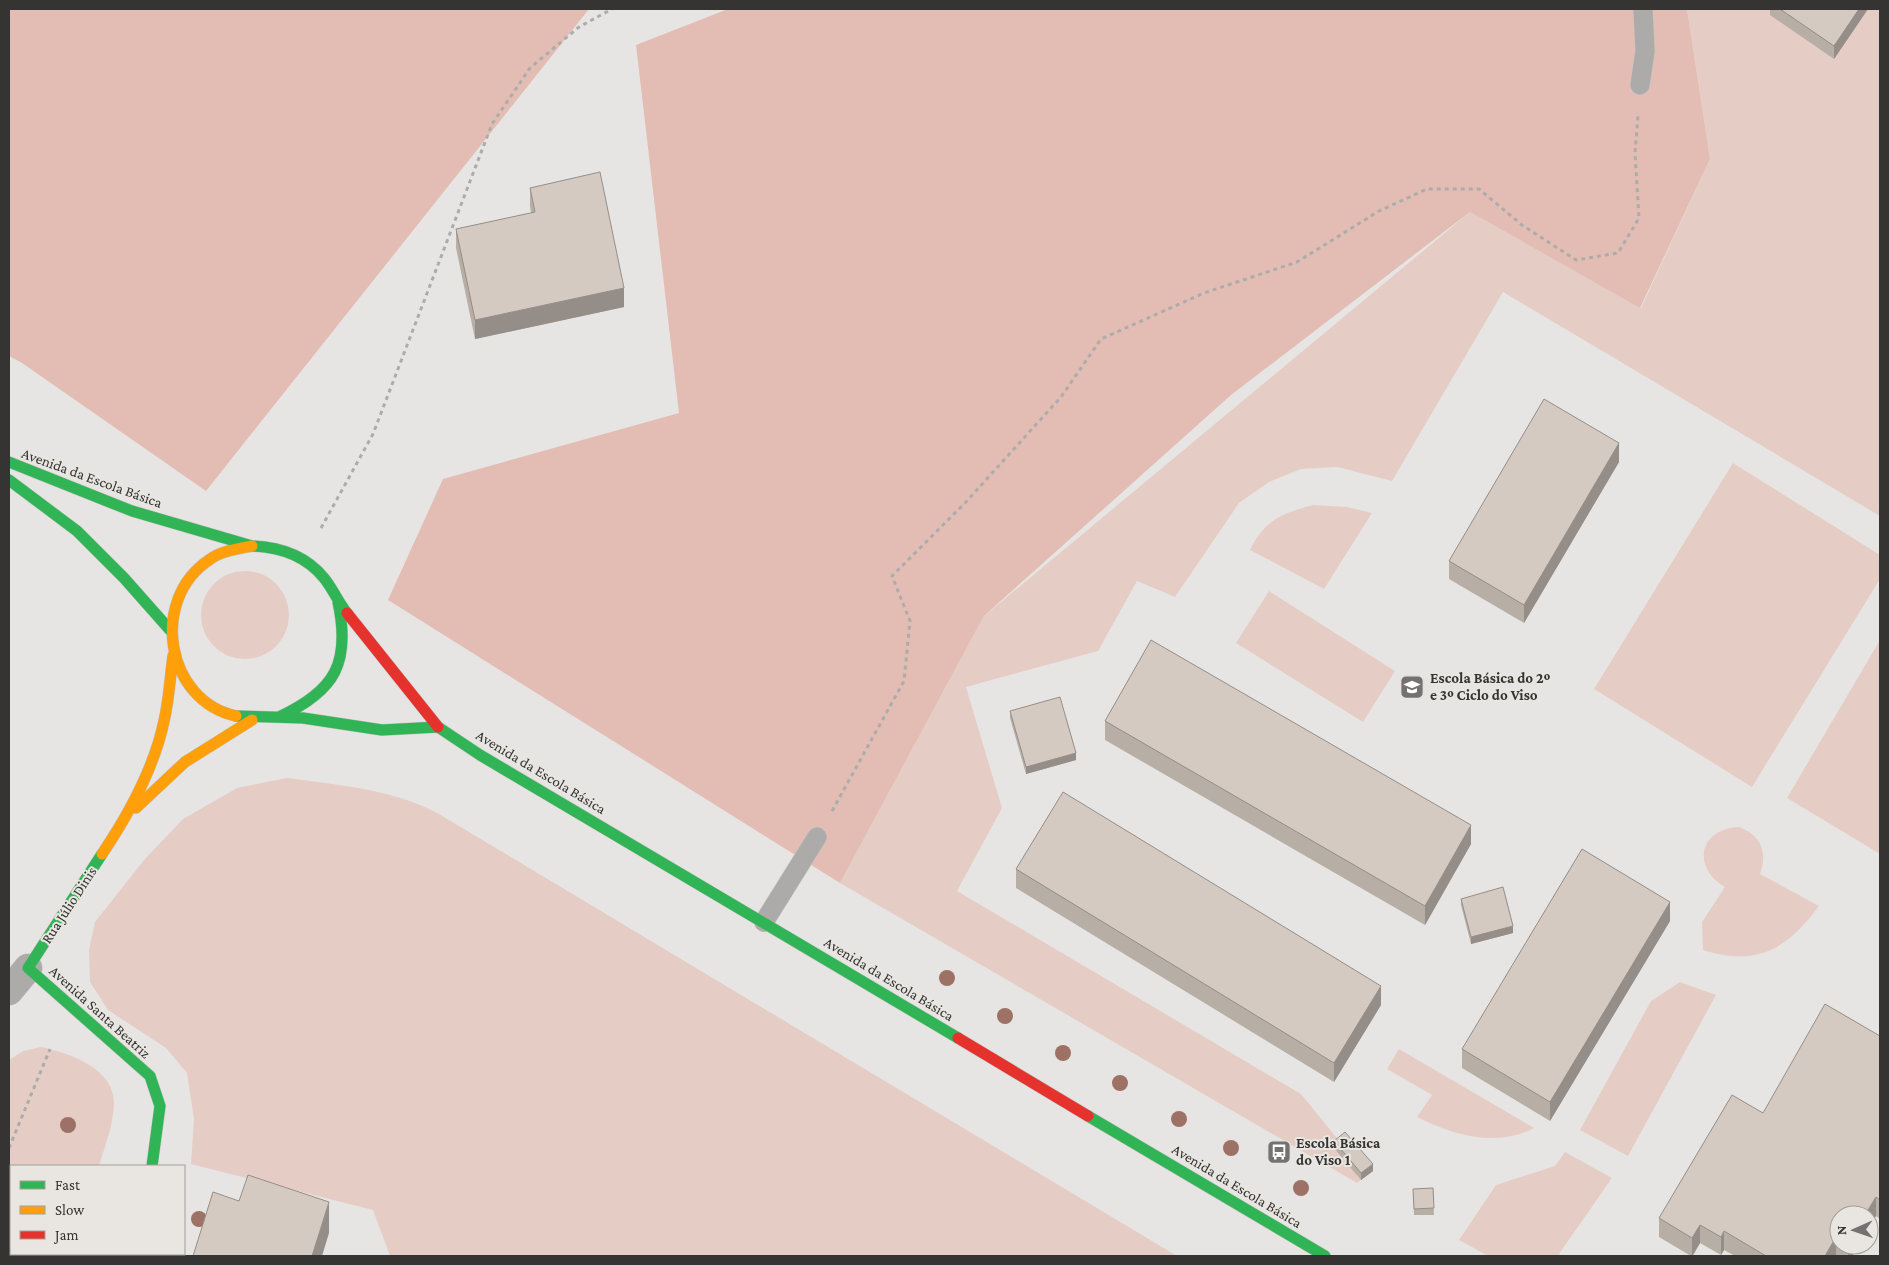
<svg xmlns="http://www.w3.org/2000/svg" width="1889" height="1265" font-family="'Crimson Pro',serif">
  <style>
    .green { fill: #e5cdc6 }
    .forest { fill: #e3bdb4 }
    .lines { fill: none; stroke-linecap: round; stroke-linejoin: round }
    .lane-casing { stroke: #c3c2c0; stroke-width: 20 }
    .street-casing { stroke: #c3c2c0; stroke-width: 29 }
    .fast-casing { stroke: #c3c2c0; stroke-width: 12 }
    .slow-casing { stroke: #c3c2c0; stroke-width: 12 }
    .jam-casing { stroke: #c3c2c0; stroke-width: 12 }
    .path { stroke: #acacab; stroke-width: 3; stroke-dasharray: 4 4; stroke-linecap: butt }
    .lane { stroke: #acabaa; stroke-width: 19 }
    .street { stroke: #acabaa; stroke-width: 28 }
    .fast { stroke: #30b455; stroke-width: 11 }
    .slow { stroke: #ff9f0a; stroke-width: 11 }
    .jam { stroke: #e5322d; stroke-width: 11 }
    .tree { fill: #9d7166 }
    .wall { fill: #b7aea6 }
    .shaded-wall { fill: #958d87 }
    .building { fill: #d5cac1; stroke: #958d87 }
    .labels { text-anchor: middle; stroke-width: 4; stroke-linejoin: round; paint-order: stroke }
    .street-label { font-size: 15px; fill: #353432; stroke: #e9e6e1 }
    .poi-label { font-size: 15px; font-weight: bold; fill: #353432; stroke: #e9e6e1; text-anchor: start }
  </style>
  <rect width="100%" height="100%" fill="#e7e5e3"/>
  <path class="green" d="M1687,9h193v507l-377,-224 -111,189 -55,-14 -36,2 -32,13 -30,21 -64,94 -38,-16 -39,70 -132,36 36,121 -45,83 344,203 39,48 -5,6 26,32 -4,3 -517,-300 144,-267 486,-404 171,96 69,-149z
    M1733,463l147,92v24l-128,208 -158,-98z
    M1313,505l34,2 25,6 -48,76 -74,-39c14,-30 33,-37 63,-45z
    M201 615a44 44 0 1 1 88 0a44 44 0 1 1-88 0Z
    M1269,591l126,80 -32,51 -127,-79z
    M1880,640v214l-93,-56z
    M287,778c51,7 106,11 152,36l738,442h-787l-17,-46 -182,-46 3,-45 -7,-46 -21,-25 -58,-38 -18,-28 -1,-32 6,-28 49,-62 39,-41 54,-31z
    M1739,827c22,8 29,25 21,47l59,32c-32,43 -62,61 -116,44l-1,-28 23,-35c-33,-19 -27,-58 14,-60z
    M1680,982l36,13 -88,161 -48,-26 71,-129z
    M41,1047c27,6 72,20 73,55 0,21 -9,44 -15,64h-88v88h62v2h-64v-196l14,-9z
    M1399,1049l135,79c-37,20 -81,7 -117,-11l15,-22 -45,-26z
    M1565,1152l47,26 -53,76 3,2h-74l-29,-16 37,-55 59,-19z"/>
  <path class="forest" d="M9,9h580l-383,482 -184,-128 -13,-7z
    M728,9h959l23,150 -70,149 -170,-96 -239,183 -247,221 -144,267 -452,-283 55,-121 236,-66 -43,-368z"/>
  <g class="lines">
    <g class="lane-casing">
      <path id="lane" d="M1640,85l5,-34 -2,-42
        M764,922l53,-85"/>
    </g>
    <g class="street-casing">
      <path id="street" d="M9,991l19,-23"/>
    </g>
    <g class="fast-casing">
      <path id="fast" d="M9,462l123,49 120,35c28,1 54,10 72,32 9,11 14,24 23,35
        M9,480l68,51 47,47 46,52
        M236,716l67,2 79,12 56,-3
        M279,717c56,-26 72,-54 59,-115
        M438,727l42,28 478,283
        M102,854l-74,114 122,108 10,30 -8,60
        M1088,1116l237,140"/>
    </g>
    <g class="slow-casing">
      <path id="slow" d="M236,716c-70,-15 -87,-116 -27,-156 12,-9 28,-11 43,-14
        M136,808l49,-46 67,-42
        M102,854c27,-40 52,-85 62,-133 5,-21 6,-43 9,-65
        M124,1256l1,-2"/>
    </g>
    <g class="jam-casing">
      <path id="jam" d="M347,613l91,114
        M958,1038l130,78"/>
    </g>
    <path class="path" d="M321,528l52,-94 119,-310 38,-56 49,-41 33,-18
      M832,811l72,-130 6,-60 -18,-45 73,-73 96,-106 40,-58 103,-46 93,-31 82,-51 48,-22h52l43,36 54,35 42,-7 21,-35 -4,-65 3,-37
      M9,1148l41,-99"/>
    <use href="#lane" class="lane"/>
    <use href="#street" class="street"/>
    <use href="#fast" class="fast"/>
    <use href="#slow" class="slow"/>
    <use href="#jam" class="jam"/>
  </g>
  <g class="tree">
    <circle cx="947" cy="978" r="8"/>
    <circle cx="1005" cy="1016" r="8"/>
    <circle cx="1063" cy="1053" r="8"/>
    <circle cx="1120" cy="1083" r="8"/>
    <circle cx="1179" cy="1119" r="8"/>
    <circle cx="68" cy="1125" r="8"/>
    <circle cx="1231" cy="1148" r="8"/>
    <circle cx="1301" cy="1188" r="8"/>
    <circle cx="199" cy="1219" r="8"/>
  </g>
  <path class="wall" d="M1770,9h98l-34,50 -64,-44z
    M530,188l94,119 -149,32 -19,-91v-19l75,-16 -1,-7z
    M1619,462l-95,161 -75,-44v-18z
    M1010,711l66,49 -50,14 -16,-56z
    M1105,721l366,123 -46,81 -320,-185z
    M1016,869l365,136 -47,77 -318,-194z
    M1461,899l52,34 -42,11 -10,-39z
    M1670,921l-120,200 -88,-53v-19z
    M1880,1036v183l-4,-3 -7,11v-12h-30v30h20l-7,11h-117l-11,-6 -3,5 -21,-12 -7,13h-2l-32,-19v-19z
    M1334,1141l39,30 -12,9 -27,-32z
    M1433,1188l1,27h-20l-1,-26z"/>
  <path class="shaded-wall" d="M1859,9h9l-34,50v-13z
    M624,288v19l-149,32v-19z
    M1619,443v19l-95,161v-18z
    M1076,753v7l-50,14v-7z
    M1471,825v19l-46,81v-19z
    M1670,902v19l-120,200v-19z
    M1513,926v7l-42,11v-7z
    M1381,986v19l-47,77v-19z
    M1373,1164v7l-12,9v-7z
    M1876,1197v19l-7,11v-12h-4z
    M329,1202v31l-7,23h-10z
    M1700,1225v18l-8,13v-18z
    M1724,1231v19l-3,5v-18z
    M1836,1237v19h-11z
    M1848,1245h11l-7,11h-4z"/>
  <path class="building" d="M1780,9h79l-25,37z
    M600,172l24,116 -149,32 -19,-91 79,-17 -5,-24z
    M1544,399l75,44 -95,162 -75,-44z
    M1151,640l320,185 -46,81 -320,-185z
    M1060,697l16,56 -50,14 -16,-56z
    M1063,792l318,194 -47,77 -318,-194z
    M1582,849l88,53 -120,200 -88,-53z
    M1503,887l10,39 -42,11 -10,-38z
    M1825,1004l55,32v164l-4,-3 -11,18h-26v23l-3,-1 -11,19h-59l-42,-25 -3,6 -21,-12 -8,13 -33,-20 73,-123 31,18z
    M1345,1132l28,32 -12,9 -27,-32z
    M248,1175l81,27 -17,54h-119l20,-64 26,9z
    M1433,1188l1,20 -20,1 -1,-20z"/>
  <defs>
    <g id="school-square" transform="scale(1.25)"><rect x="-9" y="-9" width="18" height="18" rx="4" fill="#737270" stroke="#e9e6e1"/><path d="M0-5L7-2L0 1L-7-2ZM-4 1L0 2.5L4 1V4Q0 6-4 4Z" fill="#fff"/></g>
    <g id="bus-square" transform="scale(1.25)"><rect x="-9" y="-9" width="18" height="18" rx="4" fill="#737270" stroke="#e9e6e1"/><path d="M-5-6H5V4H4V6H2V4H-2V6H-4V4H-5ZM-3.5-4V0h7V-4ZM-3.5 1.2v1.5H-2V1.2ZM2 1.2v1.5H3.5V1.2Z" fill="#fff"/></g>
  </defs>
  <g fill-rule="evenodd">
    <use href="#school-square" x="1412" y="687"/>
    <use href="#bus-square" x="1279" y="1152"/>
  </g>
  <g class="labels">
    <g class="street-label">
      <text transform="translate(92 478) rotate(20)" y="5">Avenida da Escola Básica</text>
      <text transform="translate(541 772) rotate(31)" y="5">Avenida da Escola Básica</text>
      <text transform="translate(69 905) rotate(-57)" y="5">Rua Júlio Dinis</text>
      <text transform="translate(889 979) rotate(31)" y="5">Avenida da Escola Básica</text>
      <text transform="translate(100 1012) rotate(42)" y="5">Avenida Santa Beatriz</text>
      <text transform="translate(1237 1186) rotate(31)" y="5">Avenida da Escola Básica</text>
    </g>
    <g class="poi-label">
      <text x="1430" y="683">Escola Básica do 2º<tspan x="1430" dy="17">e 3º Ciclo do Viso</tspan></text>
      <text x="1296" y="1148">Escola Básica<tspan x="1296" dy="17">do Viso 1</tspan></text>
    </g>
  </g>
  <rect width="1889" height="1265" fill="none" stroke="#353432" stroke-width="20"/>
  <rect x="10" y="1165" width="175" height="90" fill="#e9e6e1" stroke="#a19f9b"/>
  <rect x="20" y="1181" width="25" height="8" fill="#30b455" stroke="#a19f9b"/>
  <text x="55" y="1190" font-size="15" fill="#353432">Fast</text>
  <rect x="20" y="1206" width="25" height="8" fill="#ff9f0a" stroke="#a19f9b"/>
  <text x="55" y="1215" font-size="15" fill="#353432">Slow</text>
  <rect x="20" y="1231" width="25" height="8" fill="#e5322d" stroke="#a19f9b"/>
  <text x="55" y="1240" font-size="15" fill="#353432">Jam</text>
  <g transform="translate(1854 1230) rotate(268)"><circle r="24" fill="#e9e6e1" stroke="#a19f9b"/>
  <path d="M0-4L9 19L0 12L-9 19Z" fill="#737270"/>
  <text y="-8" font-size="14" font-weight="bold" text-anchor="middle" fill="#353432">N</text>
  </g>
</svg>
